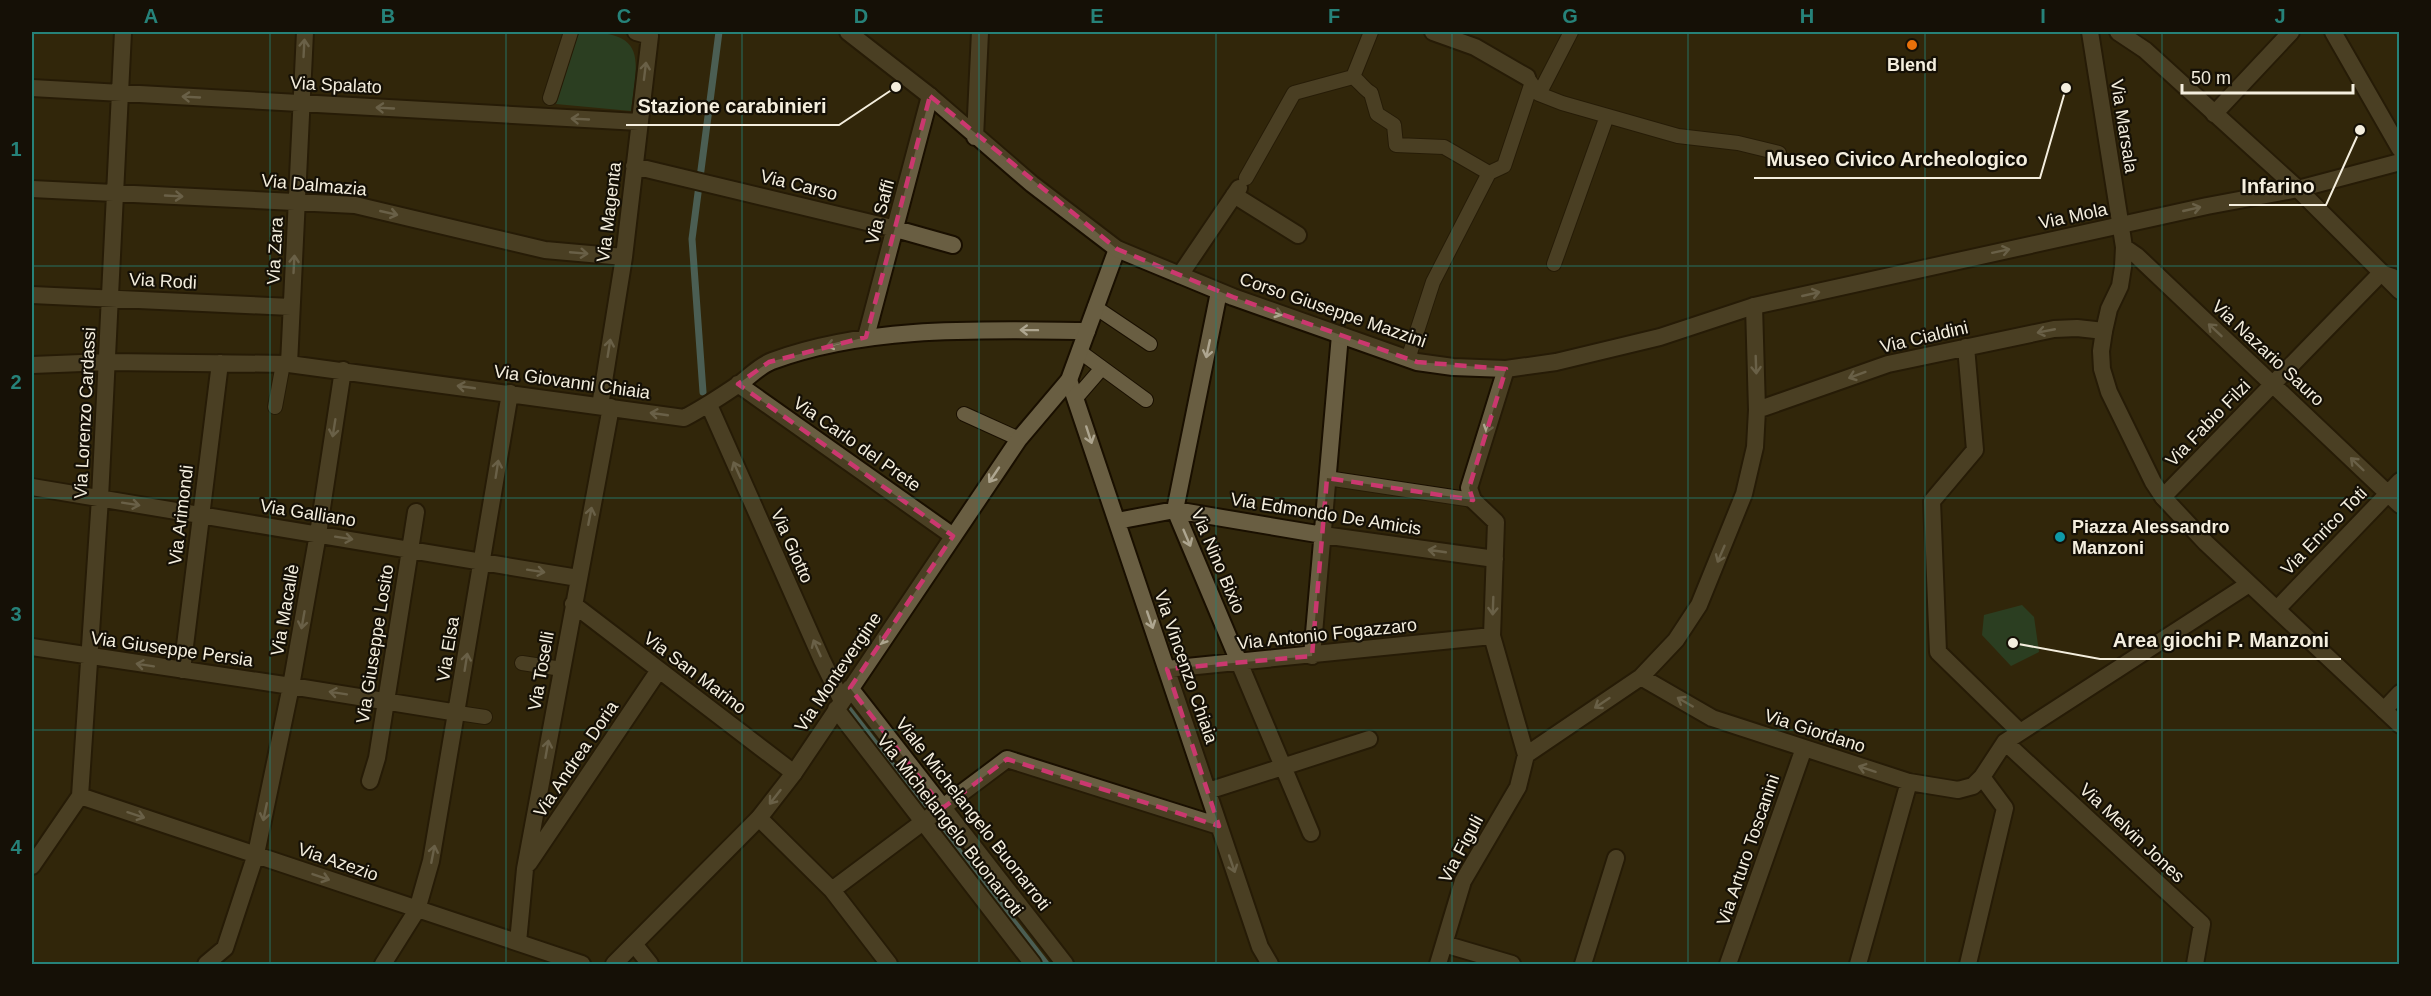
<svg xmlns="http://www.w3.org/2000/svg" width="2431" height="996" font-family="Arial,sans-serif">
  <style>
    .green { fill: #255c3d }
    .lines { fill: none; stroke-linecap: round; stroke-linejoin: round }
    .stream { stroke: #6aa3aa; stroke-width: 7 }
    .pedestrian-casing { stroke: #190f00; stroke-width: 16 }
    .minor-casing { stroke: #190f00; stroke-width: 20 }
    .tertiary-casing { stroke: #190f00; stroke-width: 20 }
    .secondary-casing { stroke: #190f00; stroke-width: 20 }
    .pedestrian { stroke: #695e42; stroke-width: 14 }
    .minor { stroke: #695e42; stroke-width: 16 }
    .tertiary { stroke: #695e42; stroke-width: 16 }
    .secondary { stroke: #695e42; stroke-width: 16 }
    .oneway { stroke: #aea690 }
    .marked { fill: none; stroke: #ca386f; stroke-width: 4.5; stroke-dasharray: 12 8; stroke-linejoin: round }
    .grid { fill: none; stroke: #268279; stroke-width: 1.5; stroke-opacity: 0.55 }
    .food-dot { fill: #e8710a; stroke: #151006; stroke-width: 2 }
    .culture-dot { fill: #0f9aa8; stroke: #151006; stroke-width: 2 }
    .labels { text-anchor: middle; stroke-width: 4.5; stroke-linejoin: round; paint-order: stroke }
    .poi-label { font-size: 18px; font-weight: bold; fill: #f4eede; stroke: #151006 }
    .street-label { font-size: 18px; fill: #f4eede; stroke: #151006 }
    .leader { fill: none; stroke: #f4eede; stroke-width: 2 }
    .callout-dot { fill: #f4eede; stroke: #151006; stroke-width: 2 }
    .callout-label { font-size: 20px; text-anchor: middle; font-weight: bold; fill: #f4eede; stroke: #151006; stroke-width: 4.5; stroke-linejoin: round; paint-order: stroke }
    .neatline { fill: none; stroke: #268279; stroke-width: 2 }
    .grid-label { font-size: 20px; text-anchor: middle; font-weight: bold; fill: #268279 }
  </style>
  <rect width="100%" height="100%" fill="#31270b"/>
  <path class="green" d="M579,32c68,-1 59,25 52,79l-75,-7z
    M2022,605l12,12 5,35 -28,14 -29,-31 2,-20z"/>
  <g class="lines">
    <path class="stream" d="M703,392l-11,-153 27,-207
      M842,701l204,263"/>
    <g class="pedestrian-casing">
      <path id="pedestrian" d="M1353,77c7,5 12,13 18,16l6,21 17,11 2,20 48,2 45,26
        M1527,77l12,17 23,9 116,33 60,7 41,10
        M1539,94l32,-62
        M550,98l21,-66
        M1489,173l15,-7 27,-81
        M1246,178l48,-85 59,-16 18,-45
        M1554,264l53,-148
        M1095,307l55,37
        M1079,351l67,49
        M1408,359l25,-77 56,-109
        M1076,398l26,-30
        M275,407l8,-43
        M964,414l55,25
        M1327,478l146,22
        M522,663l40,6
        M458,713l27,4"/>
    </g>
    <g class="minor-casing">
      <path id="minor" d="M1433,32l42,15 52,30
        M2090,32l34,215 13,9 263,249
        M2333,32l67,117
        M32,88l607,34
        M2214,114l77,-82
        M634,166l262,63 57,16
        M32,189l323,16 190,45 79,7
        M1234,195l64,40
        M1180,275l59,-87
        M1219,292l-44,218 136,323
        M32,295l259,12
        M866,337l64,-241
        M1966,347l9,103 -43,51 6,151 82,80
        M289,364l16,-332
        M32,365l75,-3 182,2 395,54c21,-11 39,-23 58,-36 9,-7 19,-17 30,-21 98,-36 212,-31 315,-30
        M1069,380l191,567 10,17
        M738,384l215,152
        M709,405l113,255 20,41
        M600,406l24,-149 26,-221 -14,-4
        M1757,410l131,-46 166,-35 23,-1 27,3
        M32,487l546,91
        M2163,497l218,-224 12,4
        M1117,521l58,-11 148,25 172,24
        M573,604l221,169
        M2277,609l123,-128
        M32,647l259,39 167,27
        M1312,656l28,-321
        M1167,669l325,-33
        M182,670l38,-307
        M1641,677l71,41 197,64 49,8 15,-4 9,-9 23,-35 244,-158
        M2384,710l16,-17
        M2005,742l197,182 -7,40
        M1526,755l115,-78 35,-37 23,-35 45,-111 11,-47 2,-37 -3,-104
        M370,781l7,-23 39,-246
        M1208,791l161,-52
        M80,796l20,-298 23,-466
        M80,796l502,168
        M759,818l73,72 57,74
        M529,863l130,-193
        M32,866l48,-70
        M832,890l175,-131 212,67
        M518,942l7,-73 86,-462
        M634,944l16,20
        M1444,944l68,20
        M206,964l19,-16 31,-94 35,-168 27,-152 25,-164
        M383,964l34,-54 14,-49 79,-468
        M1438,964l25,-83 55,-94 8,-32 -34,-119 4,-114 -23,-22 -4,-12 37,-119
        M1583,964l33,-106
        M1728,964l76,-216
        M1858,964l51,-182
        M1968,964l37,-156 -23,-31"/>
    </g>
    <g class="tertiary-casing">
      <path id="tertiary" d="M2298,189l102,102
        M2124,247l-1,20 -3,19 -11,23 -5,22 -3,20 1,18 7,23 44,90 10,15 43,46 194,182
        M850,688l215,276
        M836,709l197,255
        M614,964l145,-146 35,-45 225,-334 50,-59 48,-131"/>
    </g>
    <g class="secondary-casing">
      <path id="secondary" d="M848,32l82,64 102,88 85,65 116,48 184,65 36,5 53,2 50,-7 104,-25 94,-31 453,-100 91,-17 102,-27
        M2118,32l27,18 153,139
        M975,137l5,-105"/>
    </g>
    <use href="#pedestrian" class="pedestrian"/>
    <use href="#minor" class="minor"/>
    <use href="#tertiary" class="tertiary"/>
    <use href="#secondary" class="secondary"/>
  </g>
  <defs><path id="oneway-shaft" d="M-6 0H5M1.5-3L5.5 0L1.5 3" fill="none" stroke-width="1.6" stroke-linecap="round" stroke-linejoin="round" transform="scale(1.5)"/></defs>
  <g class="oneway">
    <use href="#oneway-shaft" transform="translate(304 48) rotate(-87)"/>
    <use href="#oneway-shaft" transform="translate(645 71) rotate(-83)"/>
    <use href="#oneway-shaft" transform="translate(191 97) rotate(-177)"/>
    <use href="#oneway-shaft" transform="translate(385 108) rotate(-177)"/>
    <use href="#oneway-shaft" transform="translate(580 119) rotate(-177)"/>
    <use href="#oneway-shaft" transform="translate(174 196) rotate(3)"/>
    <use href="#oneway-shaft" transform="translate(2192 209) rotate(-13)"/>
    <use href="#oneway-shaft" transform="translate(389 213) rotate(13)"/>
    <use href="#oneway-shaft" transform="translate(2001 251) rotate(-12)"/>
    <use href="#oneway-shaft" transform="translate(579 253) rotate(5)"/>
    <use href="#oneway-shaft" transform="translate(294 264) rotate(-87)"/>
    <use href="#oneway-shaft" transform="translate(1811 294) rotate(-13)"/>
    <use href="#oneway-shaft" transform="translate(1274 312) rotate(19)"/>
    <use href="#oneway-shaft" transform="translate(1029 330) rotate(-179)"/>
    <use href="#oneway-shaft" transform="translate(2215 330) rotate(-137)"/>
    <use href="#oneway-shaft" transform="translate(2046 331) rotate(169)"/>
    <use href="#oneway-shaft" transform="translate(835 344) rotate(166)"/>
    <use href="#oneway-shaft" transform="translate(609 348) rotate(-81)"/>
    <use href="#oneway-shaft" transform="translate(1208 349) rotate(102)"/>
    <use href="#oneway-shaft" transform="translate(1756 365) rotate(88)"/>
    <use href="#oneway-shaft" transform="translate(1857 375) rotate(160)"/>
    <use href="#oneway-shaft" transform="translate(466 387) rotate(-172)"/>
    <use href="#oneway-shaft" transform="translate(659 414) rotate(-172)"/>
    <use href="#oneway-shaft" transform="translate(1489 424) rotate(107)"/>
    <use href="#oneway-shaft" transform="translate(334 428) rotate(99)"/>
    <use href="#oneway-shaft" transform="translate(1089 435) rotate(72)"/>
    <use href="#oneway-shaft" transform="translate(2357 464) rotate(-136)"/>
    <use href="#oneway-shaft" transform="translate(497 469) rotate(-81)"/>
    <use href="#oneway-shaft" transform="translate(737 470) rotate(-114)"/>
    <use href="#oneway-shaft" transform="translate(994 475) rotate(124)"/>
    <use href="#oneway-shaft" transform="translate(131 504) rotate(9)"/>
    <use href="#oneway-shaft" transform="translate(590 516) rotate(-79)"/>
    <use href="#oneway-shaft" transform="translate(344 538) rotate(9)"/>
    <use href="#oneway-shaft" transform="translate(1187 538) rotate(67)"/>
    <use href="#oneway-shaft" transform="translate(1437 551) rotate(-172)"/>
    <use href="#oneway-shaft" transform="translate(1721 554) rotate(113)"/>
    <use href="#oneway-shaft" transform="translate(536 571) rotate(9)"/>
    <use href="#oneway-shaft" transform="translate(1493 606) rotate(92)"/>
    <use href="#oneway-shaft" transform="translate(303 620) rotate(100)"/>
    <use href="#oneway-shaft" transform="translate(1150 620) rotate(71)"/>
    <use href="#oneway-shaft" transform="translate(885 637) rotate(124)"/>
    <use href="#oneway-shaft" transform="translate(817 648) rotate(-114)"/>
    <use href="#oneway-shaft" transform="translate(466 662) rotate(-81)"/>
    <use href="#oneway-shaft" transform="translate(145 665) rotate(-171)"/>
    <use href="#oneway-shaft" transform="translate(338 693) rotate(-171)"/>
    <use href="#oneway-shaft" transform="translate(1685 702) rotate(-150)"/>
    <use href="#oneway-shaft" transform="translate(1602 703) rotate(146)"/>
    <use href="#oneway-shaft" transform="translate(547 749) rotate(-80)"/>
    <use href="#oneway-shaft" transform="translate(1867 769) rotate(-162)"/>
    <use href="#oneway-shaft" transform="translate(775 797) rotate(128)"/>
    <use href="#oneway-shaft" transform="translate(265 812) rotate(102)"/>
    <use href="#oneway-shaft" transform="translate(136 815) rotate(18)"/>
    <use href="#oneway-shaft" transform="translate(433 854) rotate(-79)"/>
    <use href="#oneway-shaft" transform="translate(1232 864) rotate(71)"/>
    <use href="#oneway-shaft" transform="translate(321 877) rotate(19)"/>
  </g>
  <path d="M0 0H2431V996H0ZM930,96l187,153 116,48 184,65 89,7 -37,119 4,12 -146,-22 -15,178 -145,13 52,157 -212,-67 -64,49 -93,-120 103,-152 -215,-152 31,-22 97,-25z" fill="#31270b" fill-opacity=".55" fill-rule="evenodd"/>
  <path class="marked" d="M930,96l187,153 116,48 184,65 89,7 -37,119 4,12 -146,-22 -15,178 -145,13 52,157 -212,-67 -64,49 -93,-120 103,-152 -215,-152 31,-22 97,-25z"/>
  <path class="grid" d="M270,32v932M506,32v932M742,32v932M979,32v932M1216,32v932M1452,32v932M1688,32v932M1925,32v932M2162,32v932M32,266h2368M32,498h2368M32,730h2368"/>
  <circle class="food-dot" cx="1912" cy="45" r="6"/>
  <circle class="culture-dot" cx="2060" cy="537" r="6"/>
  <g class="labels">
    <g class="poi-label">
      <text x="1912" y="71">Blend</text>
      <text x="2072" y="533" text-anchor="start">Piazza Alessandro<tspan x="2072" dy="21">Manzoni</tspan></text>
    </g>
    <g class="street-label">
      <text transform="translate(336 85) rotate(3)" y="6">Via Spalato</text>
      <text transform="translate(2124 126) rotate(81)" y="6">Via Marsala</text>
      <text transform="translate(314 185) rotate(5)" y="6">Via Dalmazia</text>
      <text transform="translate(799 185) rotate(14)" y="6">Via Carso</text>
      <text transform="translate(609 212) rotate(-83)" y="6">Via Magenta</text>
      <text transform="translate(880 212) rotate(-75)" y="6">Via Saffi</text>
      <text transform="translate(2073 216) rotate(-12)" y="6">Via Mola</text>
      <text transform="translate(275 251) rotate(-87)" y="6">Via Zara</text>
      <text transform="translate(163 281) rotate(3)" y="6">Via Rodi</text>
      <text transform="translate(1333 310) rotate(19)" y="6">Corso Giuseppe Mazzini</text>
      <text transform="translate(1924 337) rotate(-13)" y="6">Via Cialdini</text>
      <text transform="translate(2268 353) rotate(43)" y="6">Via Nazario Sauro</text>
      <text transform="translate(572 382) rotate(8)" y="6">Via Giovanni Chiaia</text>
      <text transform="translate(85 413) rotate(-87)" y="6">Via Lorenzo Cardassi</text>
      <text transform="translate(2208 423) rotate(-46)" y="6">Via Fabio Filzi</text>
      <text transform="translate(857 444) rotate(35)" y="6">Via Carlo del Prete</text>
      <text transform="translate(308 513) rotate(9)" y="6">Via Galliano</text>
      <text transform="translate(1326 514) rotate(9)" y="6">Via Edmondo De Amicis</text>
      <text transform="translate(181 515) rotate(-83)" y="6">Via Arimondi</text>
      <text transform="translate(2324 531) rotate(-46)" y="6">Via Enrico Toti</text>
      <text transform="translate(792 546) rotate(66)" y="6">Via Giotto</text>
      <text transform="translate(1218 561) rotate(67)" y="6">Via Nino Bixio</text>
      <text transform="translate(285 610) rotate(-80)" y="6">Via Macallè</text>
      <text transform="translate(1327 634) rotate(-6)" y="6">Via Antonio Fogazzaro</text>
      <text transform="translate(375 644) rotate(-81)" y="6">Via Giuseppe Losito</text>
      <text transform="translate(172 649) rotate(8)" y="6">Via Giuseppe Persia</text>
      <text transform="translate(448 649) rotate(-81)" y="6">Via Elsa</text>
      <text transform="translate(1186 667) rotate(71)" y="6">Via Vincenzo Chiaia</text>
      <text transform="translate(541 671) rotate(-80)" y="6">Via Toselli</text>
      <text transform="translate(838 672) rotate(-56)" y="6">Via Montevergine</text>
      <text transform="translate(695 673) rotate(37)" y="6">Via San Marino</text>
      <text transform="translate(1815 731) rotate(18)" y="6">Via Giordano</text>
      <text transform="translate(576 759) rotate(-56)" y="6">Via Andrea Doria</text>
      <text transform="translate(973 814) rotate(52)" y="6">Viale Michelangelo Buonarroti</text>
      <text transform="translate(950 825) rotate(52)" y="6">Via Michelangelo Buonarroti</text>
      <text transform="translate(2132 833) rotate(43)" y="6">Via Melvin Jones</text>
      <text transform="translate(1461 849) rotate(-62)" y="6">Via Figuli</text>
      <text transform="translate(1748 850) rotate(-71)" y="6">Via Arturo Toscanini</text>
      <text transform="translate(338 862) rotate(19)" y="6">Via Azezio</text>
    </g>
  </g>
  <path class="leader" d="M896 87L839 125H626M2066 88L2040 178H1754M2360 130L2326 205H2229M2013 643L2100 659H2341"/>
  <g class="callout-dot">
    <circle cx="896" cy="87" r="6"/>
    <circle cx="2066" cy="88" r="6"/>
    <circle cx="2360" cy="130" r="6"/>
    <circle cx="2013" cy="643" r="6"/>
  </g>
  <g class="callout-label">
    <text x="732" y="113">Stazione carabinieri</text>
    <text x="1897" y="166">Museo Civico Archeologico</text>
    <text x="2278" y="193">Infarino</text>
    <text x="2221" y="647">Area giochi P. Manzoni</text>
  </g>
  <rect width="2431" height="996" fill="none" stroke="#151006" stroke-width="66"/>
  <path d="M2182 84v9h171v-9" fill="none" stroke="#f4eede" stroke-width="3"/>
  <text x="2191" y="84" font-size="18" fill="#f4eede" stroke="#151006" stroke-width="4.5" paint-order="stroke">50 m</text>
  <rect x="33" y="33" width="2365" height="930" class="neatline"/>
  <g class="grid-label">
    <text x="151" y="23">A</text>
    <text x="388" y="23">B</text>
    <text x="624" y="23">C</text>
    <text x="861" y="23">D</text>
    <text x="1097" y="23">E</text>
    <text x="1334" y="23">F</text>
    <text x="1570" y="23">G</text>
    <text x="1807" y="23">H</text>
    <text x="2043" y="23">I</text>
    <text x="2280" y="23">J</text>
    <text x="16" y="156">1</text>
    <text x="16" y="389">2</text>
    <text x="16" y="621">3</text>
    <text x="16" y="854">4</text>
  </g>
</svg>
